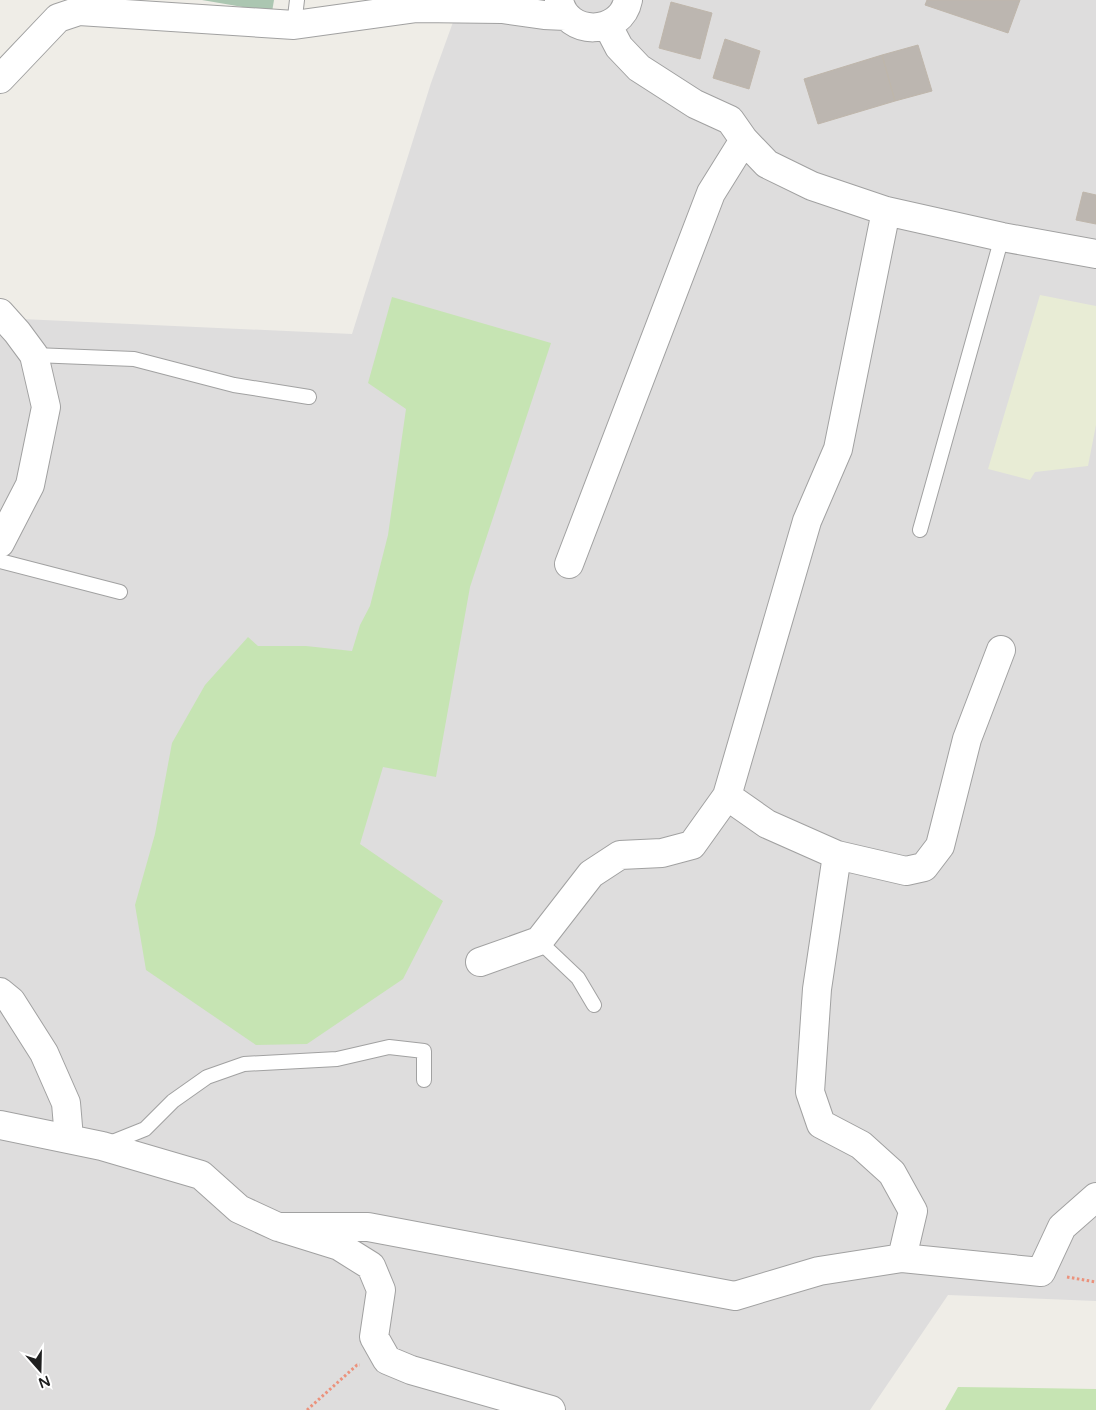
<svg xmlns="http://www.w3.org/2000/svg" width="1096" height="1410" font-family="'Varela Round',sans-serif">
  <style>
    .residential { fill: #dedddd }
    .farmland { fill: #e8ecd5 }
    .grass { fill: #c6e4b3 }
    .cemetery { fill: #abc6b1 }
    .building { fill: #bcb6b0; stroke: #bfb6ab }
    .lines { fill: none; stroke-linecap: round; stroke-linejoin: round }
    .lane-casing { stroke: #a1a1a1; stroke-width: 16 }
    .street-casing { stroke: #a1a1a1; stroke-width: 30 }
    .path { stroke: #eb927c; stroke-width: 3; stroke-dasharray: 2.5 2.5; stroke-linecap: butt }
    .lane { stroke: #fff; stroke-width: 14 }
    .street { stroke: #fff; stroke-width: 28 }
  </style>
  <rect width="100%" height="100%" fill="#efede7"/>
  <path class="residential" d="M461,0h635v1301l-148,-6 -78,115h-870v-1092l352,16 79,-251z"/>
  <path class="farmland" d="M1040,295l56,11v119l-8,41 -53,6 -5,8 -42,-11z"/>
  <path class="grass" d="M392,297l159,46 -81,244 -34,190 -53,-10 -23,77 83,57 -40,78 -96,65 -51,1 -110,-75 -11,-65 20,-71 17,-91 33,-58 43,-48 10,9h48l46,5 8,-26 10,-19 18,-71 18,-126 -38,-26z
    M958,1387l138,2v21h-151z"/>
  <path class="cemetery" d="M202,0h72l-2,12z"/>
  <path class="building" d="M927,0h93l-12,33 -83,-28z
    M671,2l41,11 -12,46 -41,-11z
    M725,39l35,12 -11,38 -36,-11z
    M918,45l14,46 -37,10 -13,-46z
    M882,55l13,46 -77,23 -14,-45z
    M1083,192l13,3v29l-20,-4z"/>
  <g class="lines">
    <g class="lane-casing">
      <path id="lane" d="M294,25l3,-25
        M34,355l100,4 100,26 75,12
        M920,530l82,-293
        M0,561l120,31
        M539,941l39,37 16,27
        M105,1145l40,-16 28,-28 34,-24 37,-13 93,-5 52,-12 35,4v29"/>
    </g>
    <g class="street-casing">
      <path id="street" d="M559,0c7,37 62,36 69,0
        M608,26l11,21 20,21 56,36 35,16 14,20 23,24 45,22 74,25 116,26 94,17
        M0,79l58,-61 21,-7 215,14 123,-17 85,1 42,6 22,1
        M886,211l-48,238 -31,72 -80,275 40,28 70,31 -20,134 -7,103 11,32 40,21 31,28 21,38 -11,47
        M0,313l17,19 17,23 12,52 -16,78 -30,58
        M569,564l142,-371 33,-53
        M837,855l69,16 18,-4 16,-21 27,-107 34,-89
        M480,962l59,-21 52,-67 29,-19 42,-2 30,-8 35,-49
        M0,992l11,9 33,52 22,50 3,35
        M0,1125l102,21 99,29 38,34 39,18 61,19 32,20 10,24 -7,47 13,23 24,10 140,40
        M278,1227h90l367,69 84,-25 83,-13 139,14 21,-45 34,-30"/>
    </g>
    <path class="path" d="M1067,1277l29,5
      M307,1410l50,-45h3"/>
    <use href="#lane" class="lane"/>
    <use href="#street" class="street"/>
  </g>
  <g transform="translate(40 1370) rotate(160)" stroke="#ffffff" stroke-width="4" paint-order="stroke">
  <path d="M0-4L9 19L0 12L-9 19Z" fill="#202020"/>
  <text y="-8" font-size="14" font-weight="bold" text-anchor="middle" fill="#202020">N</text>
  </g>
</svg>
